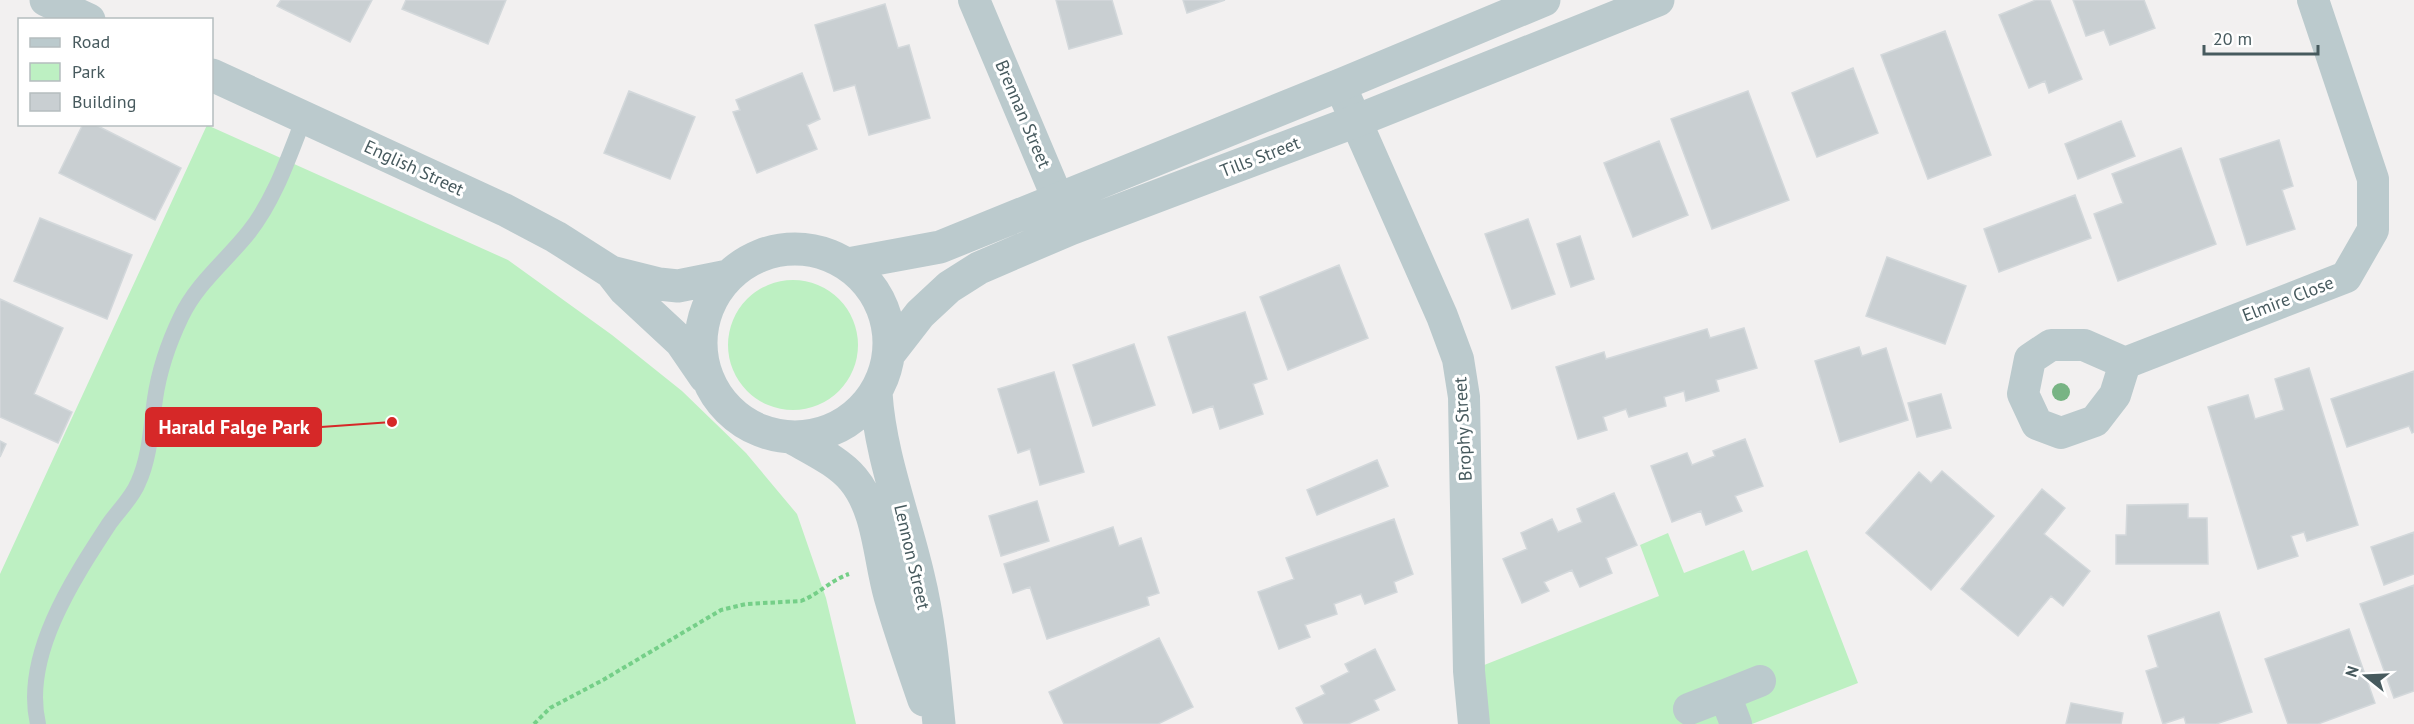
<svg xmlns="http://www.w3.org/2000/svg" width="2414" height="724" font-family="'PT Sans',sans-serif">
  <style>
    .green { fill: #bdf0c2 }
    .building { fill: #c9cfd2; stroke: #d3d8db; stroke-width: 1.5 }
    .lines { fill: none; stroke-linecap: round; stroke-linejoin: round }
    .path { stroke: #75cf88; stroke-width: 4; stroke-dasharray: 4.5 3; stroke-linecap: butt }
    .service { stroke: #bbcacd; stroke-width: 16 }
    .minor { stroke: #bbcacd; stroke-width: 32 }
    .tertiary { stroke: #bbcacd; stroke-width: 33 }
    .tree { fill: #78b484 }
    .labels { text-anchor: middle; stroke-width: 6; stroke-linejoin: round; paint-order: stroke }
    .street-label { font-size: 18px; fill: #475a5e; stroke: #fff }
    .leader { fill: none; stroke: #d62828; stroke-width: 2 }
    .callout-dot { fill: #d62828; stroke: #fff; stroke-width: 2 }
    .callout { fill: #d62828; stroke: #d62828; stroke-width: 2 }
    .callout-label { font-size: 20px; text-anchor: middle; font-weight: bold; fill: #fff }
  </style>
  <rect width="100%" height="100%" fill="#f2f0f0"/>
  <path class="green" d="M207,125l301,135 104,75 70,56 64,62 51,61 29,84 30,126h-856v-150z
    M728 345a65 65 0 1 1 130 0a65 65 0 1 1-130 0Z
    M1668,533l16,40 60,-23 8,21 55,-21 51,133 -106,41h-278l-5,-53 190,-75 -19,-51z"/>
  <path class="building" d="M281,0h91l-22,42 -73,-36z
    M406,0h100l-18,44 -86,-35z
    M1056,0h56l10,34 -53,15z
    M1183,0h42l-38,13z
    M2036,0h14l32,79 -33,14 -4,-12 -16,7 -30,-73z
    M2073,0h71l11,28 -45,17 -6,-15 -18,6z
    M885,4l13,44 11,-3 21,73 -61,17 -14,-50 -21,6 -19,-66z
    M1945,31l46,124 -63,24 -47,-124z
    M1853,68l25,65 -61,24 -25,-64z
    M802,73l18,46 -13,6 10,24 -60,24 -24,-61 7,-2 -4,-10z
    M629,91l66,26 -25,62 -66,-26z
    M1748,91l41,109 -77,29 -41,-110z
    M2121,121l14,35 -57,23 -13,-35z
    M83,124h11l87,44 -26,52 -96,-47z
    M2279,140l14,46 -11,4 13,39 -48,16 -27,-86z
    M1659,141l29,74 -55,22 -29,-74z
    M2181,148l35,96 -98,37 -24,-67 29,-11 -11,-29z
    M2075,195l16,43 -92,34 -15,-43z
    M40,218l92,37 -25,64 -93,-38z
    M1528,219l27,75 -43,15 -27,-75z
    M1580,236l14,43 -23,8 -14,-43z
    M1887,257l79,29 -21,58 -79,-28z
    M1339,265l29,73 -80,32 -28,-73z
    M0,299l63,29 -29,66 38,18 -14,31 -58,-26z
    M1245,312l22,67 -14,5 10,30 -43,15 -7,-23 -20,7 -25,-76z
    M1744,328l13,40 -41,12 3,11 -33,10 -2,-10 -20,6 2,9 -37,11 -3,-8 -23,8 4,13 -29,9 -22,-72 48,-15 2,7 101,-30 3,9z
    M1134,344l21,61 -62,21 -20,-61z
    M1859,347l3,9 24,-8 22,72 -68,22 -25,-81z
    M2309,368l49,157 -51,16 -3,-9 -13,4 7,20 -40,13 -50,-162 40,-12 7,24 29,-9 -9,-31z
    M2414,371v61l-2,1 -3,-7 -62,21 -16,-48z
    M1054,372l30,100 -44,13 -10,-36 -12,4 -20,-64z
    M1941,394l10,34 -34,9 -9,-34z
    M1745,439l18,47 -28,10 7,15 -36,14 -5,-14 -29,11 -21,-56 36,-13 5,12 23,-9 -2,-5z
    M0,441l6,3 -6,13z
    M1377,460l11,26 -71,29 -10,-25z
    M1942,471l52,45 -63,74 -65,-57 53,-61 12,11z
    M2042,489l23,19 -21,26 46,37 -27,35 -12,-10 -33,40 -57,-47z
    M1614,493l23,52 -31,13 6,15 -32,14 -8,-17 -28,12 5,9 -27,12 -19,-44 24,-10 -6,-16 31,-14 6,13 24,-10 -5,-13z
    M1037,501l12,40 -48,15 -12,-40z
    M2188,504v14h19l1,46h-92v-29h10l1,-30z
    M1394,519l19,55 -19,8 3,10 -32,12 -4,-10 -27,10 3,10 -32,11 5,12 -31,12 -21,-57 36,-13 -8,-21z
    M1113,527l6,19 22,-8 18,55 -12,4 2,8 -102,34 -17,-52 -17,6 -9,-29z
    M2414,532v42l-30,11 -13,-38z
    M2414,585v106l-20,7 -34,-94z
    M2219,612l33,100 -36,12h-30l-2,-7 -21,7 -17,-53 12,-4 -10,-31z
    M2349,629l26,74 -57,21h-30l-23,-65z
    M1159,638l34,69 -35,17h-94l-15,-32z
    M1375,649l20,41 -21,10 5,10 -31,14h-44l-8,-16 29,-14 -4,-8 28,-14 -4,-8z
    M2071,703l52,10 -2,11h-55z"/>
  <g class="lines">
    <path class="path" d="M534,724l16,-16 53,-28 118,-70 25,-6 55,-3c18,-7 30,-21 48,-27"/>
    <path class="service" d="M38,724c-16,-68 35,-145 71,-200 9,-13 23,-26 29,-41 12,-26 13,-56 17,-84 4,-28 14,-57 26,-82 16,-34 46,-57 68,-85 26,-33 40,-76 55,-114"/>
    <path class="minor" d="M974,0l94,223
      M1340,85l102,231 16,43 6,38 5,274 5,53
      M2125,363l-10,32 -20,26 -34,12 -24,-9 -14,-30 7,-35 21,-14h33l41,18 221,-86 27,-47v-51l-60,-179
      M1725,695l35,-14
      M1689,709l36,-14 11,29"/>
    <path class="tertiary" d="M46,0l43,20
      M212,75l293,135 51,27 55,35 48,12 19,2 50,-10
      M701 343a94 94 0 1 1 188 0a94 94 0 1 1-188 0Z
      M848,264l92,-17 400,-162 204,-85
      M611,272l14,18 56,52 24,35
      M889,354l31,-40 29,-27 30,-19 91,-39 286,-108 302,-121
      M876,393c4,62 28,122 42,182 12,49 16,99 21,149
      M793,438c20,12 45,23 60,41 26,31 26,78 37,117 10,35 22,69 34,104"/>
  </g>
  <circle class="tree" cx="2061" cy="392" r="9"/>
  <g class="labels">
    <g class="street-label">
      <text transform="translate(1023 114) rotate(67)" y="6">Brennan Street</text>
      <text transform="translate(1260 157) rotate(-21)" y="6">Tills Street</text>
      <text transform="translate(414 168) rotate(25)" y="6">English Street</text>
      <text transform="translate(2288 299) rotate(-21)" y="6">Elmire Close</text>
      <text transform="translate(1463 429) rotate(-93)" y="6">Brophy Street</text>
      <text transform="translate(912 557) rotate(77)" y="6">Lennon Street</text>
    </g>
  </g>
  <path class="leader" d="M392 422L321 427"/>
  <circle class="callout-dot" cx="392" cy="422" r="6"/>
  <rect class="callout" x="146" y="408" width="175" height="38" rx="6"/>
  <g class="callout-label">
    <text x="234" y="434">Harald Falge Park</text>
  </g>
  <rect x="18" y="18" width="195" height="108" fill="#ffffff" stroke="#b5bdbf" stroke-width="1.5"/>
  <rect x="30" y="38" width="30" height="9" fill="#bbcacd" stroke="#b5bdbf" stroke-width="1.5"/>
  <text x="72" y="48" font-size="18" fill="#475a5e">Road</text>
  <rect x="30" y="63" width="30" height="18" fill="#bdf0c2" stroke="#b5bdbf" stroke-width="1.5"/>
  <text x="72" y="78" font-size="18" fill="#475a5e">Park</text>
  <rect x="30" y="93" width="30" height="18" fill="#c9cfd2" stroke="#b5bdbf" stroke-width="1.5"/>
  <text x="72" y="108" font-size="18" fill="#475a5e">Building</text>
  <g transform="translate(2366 676) rotate(288)" stroke="#ffffff" stroke-width="4.5" paint-order="stroke">
  <path d="M0-4.5L10 22L0 15L-10 22Z" fill="#475a5e"/>
  <text y="-9" font-size="16" font-weight="bold" text-anchor="middle" fill="#475a5e">N</text>
  </g>
  <path d="M2204 45v9h114v-9" fill="none" stroke="#475a5e" stroke-width="3"/>
  <text x="2213" y="45" font-size="18" fill="#475a5e" stroke="#ffffff" stroke-width="4.5" paint-order="stroke">20 m</text>
</svg>
